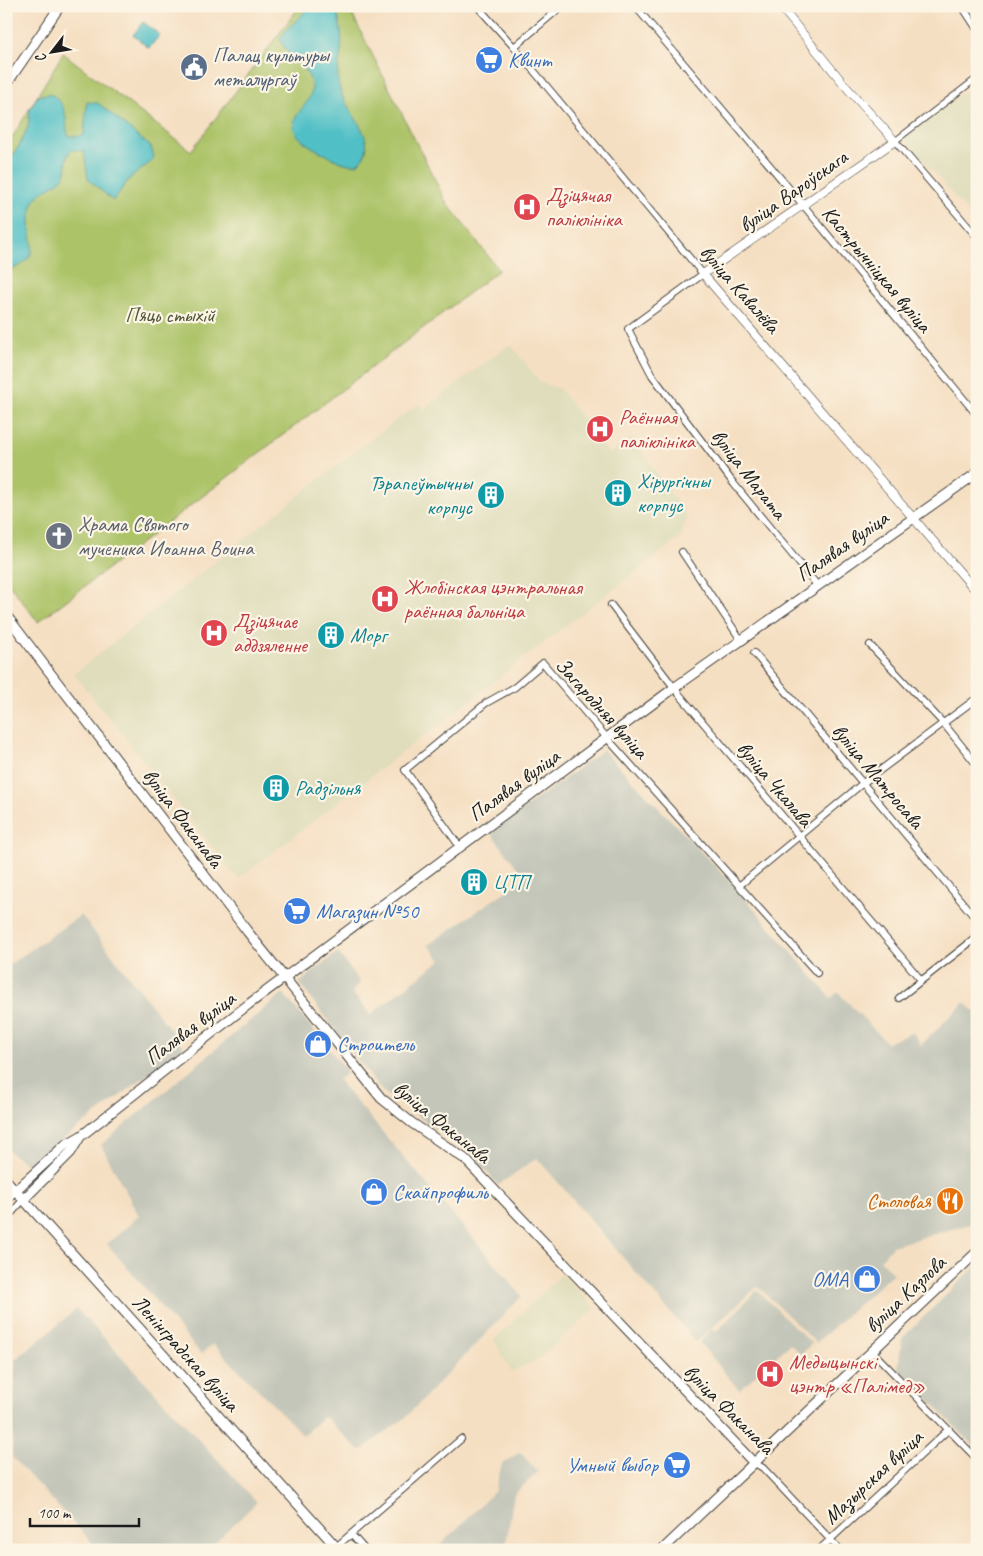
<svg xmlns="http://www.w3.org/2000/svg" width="983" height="1556" font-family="Caveat,sans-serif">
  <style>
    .built { fill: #dfddbb }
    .industrial { fill: #c3c6b9 }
    .green { fill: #acc368; stroke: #647042 }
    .water { fill: #51c0c6; stroke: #366e71 }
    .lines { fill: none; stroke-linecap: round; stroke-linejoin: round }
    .pedestrian-casing { stroke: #3d3935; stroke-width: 7 }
    .minor-casing { stroke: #3d3935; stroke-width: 8 }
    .tertiary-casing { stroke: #3d3935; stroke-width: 9 }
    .secondary-casing { stroke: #3d3935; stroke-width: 11 }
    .pedestrian { stroke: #fff; stroke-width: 5 }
    .minor { stroke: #fff; stroke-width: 6 }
    .tertiary { stroke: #fff; stroke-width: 8 }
    .secondary { stroke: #fff; stroke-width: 9 }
    .labels { text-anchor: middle; stroke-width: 4.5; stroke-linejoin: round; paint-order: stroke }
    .service-label { font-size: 21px; fill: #4e5e75; stroke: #fcf5e5; text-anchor: start }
    .shop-label { font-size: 21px; fill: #366cbe; stroke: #fcf5e5; text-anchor: start }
    .street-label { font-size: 21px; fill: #1c1c1c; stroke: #fcf5e5 }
    .health-label { font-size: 21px; fill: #be3a42; stroke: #fcf5e5; text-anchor: start }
    .park-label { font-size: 21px; fill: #4e5637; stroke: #fcf5e5 }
    .culture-label { font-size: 21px; fill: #0d838f; stroke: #fcf5e5; text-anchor: start }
    .worship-label { font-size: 21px; fill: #5b616d; stroke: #fcf5e5; text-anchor: start }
    .food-label { font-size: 21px; fill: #c56008; stroke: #fcf5e5; text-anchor: end }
  </style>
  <rect width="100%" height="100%" fill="#fcf5e5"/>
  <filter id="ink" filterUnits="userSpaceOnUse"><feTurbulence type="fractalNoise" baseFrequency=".02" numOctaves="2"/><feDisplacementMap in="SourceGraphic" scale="10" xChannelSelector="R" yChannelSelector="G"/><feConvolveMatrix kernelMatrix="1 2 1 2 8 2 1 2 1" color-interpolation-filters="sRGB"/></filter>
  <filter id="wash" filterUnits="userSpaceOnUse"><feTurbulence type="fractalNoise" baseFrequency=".0096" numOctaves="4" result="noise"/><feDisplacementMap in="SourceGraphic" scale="20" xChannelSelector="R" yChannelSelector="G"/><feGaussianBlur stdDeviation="1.12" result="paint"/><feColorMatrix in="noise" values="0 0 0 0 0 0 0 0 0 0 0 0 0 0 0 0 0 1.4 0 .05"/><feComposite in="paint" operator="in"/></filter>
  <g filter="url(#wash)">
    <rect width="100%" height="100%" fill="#f5dfc2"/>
    <path class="built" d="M977,74v149l-73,-85 66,-51 -4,-5z
      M510,344l30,38 20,7 49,65 23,-17 55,80 -6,20 -443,342 -164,-205 276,-219 69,-51 5,5z
      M562,1274l33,35 -55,49 -29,14 -17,-32z"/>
    <path class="industrial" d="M603,750l134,139 94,109 7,-6 49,51 26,-11 8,13 44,-43 12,12v208l-85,24 -12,14 13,13 -77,70 -58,-57 -62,56 -159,-184 -39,27 -25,-30 -92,-65 -82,-107 39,-31 22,31 -8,9 18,23 71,-55 -13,-15 97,-67 -34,-45z
      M81,915l103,132 -156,119 -22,-17v-182z
      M283,993l65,79 -10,8 184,216 -117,122 -45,33 -36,-35 -21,19 -90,-91 -12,10 -94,-110 32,-28 -38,-71z
      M977,1265v184l-79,-80 4,-31z
      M757,1290l55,54 -11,10 -11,-10 -51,46 -40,-48 14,-14 3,4z
      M77,1309l180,193 -50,48h-108l-87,-93 3,-97z
      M520,1452l18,20 -24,22 -9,56h-70l60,-59 7,-27z"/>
    <path class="green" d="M300,6h48l98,196 53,68 -461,352 -32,-42v-432l57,-95 128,98z"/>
    <path class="water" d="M308,6h26l2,2c4,14 7,28 5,43 -2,15 -6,27 0,42 8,22 42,50 16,71 -13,2 -24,-6 -36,-12 -62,-32 2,-42 -11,-73 -7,-16 -24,-23 -30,-40 7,-14 21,-19 28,-33z
      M143,22l17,13 -11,13 -16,-13z
      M50,94c18,9 15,24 18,42h13l3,-2 3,-32 11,1 53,44 3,10 -2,4 -22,17 -17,23 -25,-22 -4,-28 -12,-1c-9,7 -3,15 -7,24 -5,12 -26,15 -31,28 -14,30 18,56 -28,69v-106l13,-19 9,-19 2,-18 5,-9 5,-5z"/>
  </g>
  <g filter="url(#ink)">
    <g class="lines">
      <g class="pedestrian-casing">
        <path id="pedestrian" d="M895,141l82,-63"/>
      </g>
      <g class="minor-casing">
        <path id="minor" d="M477,6l37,41 189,227 -75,55 24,46 82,109 83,101
          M635,6l169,200 173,209
          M962,6l15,23
          M514,47l48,-41
          M895,141l82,96
          M682,552l59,88
          M611,605l68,89 242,286
          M870,645l74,79 33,41
          M754,653l223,267
          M460,847l-55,-77 81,-67 29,-16 28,-24 64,75 210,235
          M740,885l123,-102 114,-85
          M899,998l78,-61
          M6,1202l10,-12
          M6,1219l18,-20
          M871,1350l106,109
          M753,1462l10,6 77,82
          M351,1534l14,16
          M336,1547l125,-108
          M819,1550l130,-121"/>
      </g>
      <g class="tertiary-casing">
        <path id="tertiary" d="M780,6l68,83 47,52 -192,133 274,318"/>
      </g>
      <g class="secondary-casing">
        <path id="secondary" d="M6,85l54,-79
          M6,615l241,316 134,167 31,25 53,36 288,303
          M6,1180l333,370
          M16,1190l49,-45 16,-9 168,-132 425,-316 303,-215
          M24,1199l47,-47 9,-15
          M662,1550l315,-298"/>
      </g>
      <use href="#pedestrian" class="pedestrian"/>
      <use href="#minor" class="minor"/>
      <use href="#tertiary" class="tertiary"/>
      <use href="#secondary" class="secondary"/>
    </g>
  </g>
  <defs>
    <g id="supermarket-disc" transform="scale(1.4375)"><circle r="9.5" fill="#3f7fe0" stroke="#fcf5e5"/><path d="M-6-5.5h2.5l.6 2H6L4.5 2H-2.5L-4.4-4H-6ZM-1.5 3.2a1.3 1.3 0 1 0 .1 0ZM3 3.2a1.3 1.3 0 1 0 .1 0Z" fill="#fff"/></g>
    <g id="civic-disc" transform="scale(1.4375)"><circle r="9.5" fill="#5c6f8a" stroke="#fcf5e5"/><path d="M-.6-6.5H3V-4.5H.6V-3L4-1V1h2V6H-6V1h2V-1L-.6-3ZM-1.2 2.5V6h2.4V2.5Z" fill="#fff"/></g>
    <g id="hospital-disc" transform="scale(1.4375)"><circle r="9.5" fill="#e0444e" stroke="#fcf5e5"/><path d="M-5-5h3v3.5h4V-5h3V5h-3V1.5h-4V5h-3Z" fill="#fff"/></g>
    <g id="building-disc" transform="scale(1.4375)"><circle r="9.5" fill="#0f9aa8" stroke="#fcf5e5"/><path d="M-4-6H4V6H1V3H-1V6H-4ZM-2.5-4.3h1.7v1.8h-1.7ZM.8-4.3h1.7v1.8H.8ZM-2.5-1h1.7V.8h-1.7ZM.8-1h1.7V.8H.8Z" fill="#fff"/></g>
    <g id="church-disc" transform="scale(1.4375)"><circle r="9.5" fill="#6b7280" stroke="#fcf5e5"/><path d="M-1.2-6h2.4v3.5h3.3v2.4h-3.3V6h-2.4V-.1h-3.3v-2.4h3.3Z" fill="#fff"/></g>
    <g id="shop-disc" transform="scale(1.4375)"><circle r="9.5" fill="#3f7fe0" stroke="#fcf5e5"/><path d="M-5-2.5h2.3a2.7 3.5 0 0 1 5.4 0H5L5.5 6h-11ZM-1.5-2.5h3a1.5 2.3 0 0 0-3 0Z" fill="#fff"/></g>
    <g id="restaurant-disc" transform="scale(1.4375)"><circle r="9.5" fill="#e8710a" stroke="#fcf5e5"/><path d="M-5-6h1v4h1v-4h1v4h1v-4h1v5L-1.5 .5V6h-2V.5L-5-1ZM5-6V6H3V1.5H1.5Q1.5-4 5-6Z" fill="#fff"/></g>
  </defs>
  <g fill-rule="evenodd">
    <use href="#supermarket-disc" x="489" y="60"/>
    <use href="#civic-disc" x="194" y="67"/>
    <use href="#hospital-disc" x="527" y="207"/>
    <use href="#hospital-disc" x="600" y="429"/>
    <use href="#building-disc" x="618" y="493"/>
    <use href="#building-disc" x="491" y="495"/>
    <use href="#church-disc" x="59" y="536"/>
    <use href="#hospital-disc" x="385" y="599"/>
    <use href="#hospital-disc" x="214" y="633"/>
    <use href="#building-disc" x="331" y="635"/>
    <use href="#building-disc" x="276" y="788"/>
    <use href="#building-disc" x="474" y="882"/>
    <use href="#supermarket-disc" x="297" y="911"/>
    <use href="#shop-disc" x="318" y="1044"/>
    <use href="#shop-disc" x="374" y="1192"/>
    <use href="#restaurant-disc" x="950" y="1201"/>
    <use href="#shop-disc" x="867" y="1279"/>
    <use href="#hospital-disc" x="770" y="1374"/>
    <use href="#supermarket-disc" x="677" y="1465"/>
  </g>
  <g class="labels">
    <g class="service-label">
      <text x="213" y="62">Палац культуры<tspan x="213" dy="24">металургаў</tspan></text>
    </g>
    <g class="shop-label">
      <text x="508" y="67">Квинт</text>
      <text x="316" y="918">Магазин №50</text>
      <text x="337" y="1051">Строитель</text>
      <text x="393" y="1199">Скайпрофиль</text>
      <text x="848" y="1286" text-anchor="end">ОМА</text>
      <text x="658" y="1472" text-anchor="end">Умный выбор</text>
    </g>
    <g class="street-label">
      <text transform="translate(793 191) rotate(-35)" y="7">вуліца Вароўскага</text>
      <text transform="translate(877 269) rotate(50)" y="7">Кастрычніцкая вуліца</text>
      <text transform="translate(740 289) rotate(49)" y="7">вуліца Кавалёва</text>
      <text transform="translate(749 474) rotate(52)" y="7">вуліца Марата</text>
      <text transform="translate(842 546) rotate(-35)" y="7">Палявая вуліца</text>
      <text transform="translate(602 708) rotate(48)" y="7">Загародняя вуліца</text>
      <text transform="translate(878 776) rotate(50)" y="7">вуліца Матросава</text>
      <text transform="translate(775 784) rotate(50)" y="7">вуліца Чкалава</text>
      <text transform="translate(514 785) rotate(-36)" y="7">Палявая вуліца</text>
      <text transform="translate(183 818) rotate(53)" y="7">вуліца Факанава</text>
      <text transform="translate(190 1028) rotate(-37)" y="7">Палявая вуліца</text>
      <text transform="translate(442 1122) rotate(39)" y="7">вуліца Факанава</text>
      <text transform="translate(905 1294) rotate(-43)" y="7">вуліца Казлова</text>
      <text transform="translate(186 1353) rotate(48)" y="7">Ленінградская вуліца</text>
      <text transform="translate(729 1409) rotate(45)" y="7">вуліца Факанава</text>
      <text transform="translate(873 1477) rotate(-43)" y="7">Мазырская вуліца</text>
    </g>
    <g class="health-label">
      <text x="546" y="202">Дзіцячая<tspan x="546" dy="24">паліклініка</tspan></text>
      <text x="619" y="424">Раённая<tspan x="619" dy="24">паліклініка</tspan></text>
      <text x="404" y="594">Жлобінская цэнтральная<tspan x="404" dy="24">раённая бальніца</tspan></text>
      <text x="233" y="628">Дзіцячае<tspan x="233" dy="24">аддзяленне</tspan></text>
      <text x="789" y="1369">Медыцынскі<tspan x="789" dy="24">цэнтр «Палімед»</tspan></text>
    </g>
    <g class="park-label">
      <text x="170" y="322">Пяць стыхій</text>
    </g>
    <g class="culture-label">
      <text x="637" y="488">Хірургічны<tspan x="637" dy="24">корпус</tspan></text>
      <text x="472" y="490" text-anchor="end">Тэрапеўтычны<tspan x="472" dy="24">корпус</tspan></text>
      <text x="350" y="642">Морг</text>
      <text x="295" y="795">Радзільня</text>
      <text x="493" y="889">ЦТП</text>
    </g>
    <g class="worship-label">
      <text x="78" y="531">Храма Святого<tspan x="78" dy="24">мученика Иоанна Воина</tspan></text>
    </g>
    <g class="food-label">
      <text x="931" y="1208">Столовая</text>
    </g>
  </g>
  <rect width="983" height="1556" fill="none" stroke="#fcf5e5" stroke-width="25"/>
  <g transform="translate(52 52) rotate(239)" stroke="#fcf5e5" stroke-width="4" paint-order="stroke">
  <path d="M0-4L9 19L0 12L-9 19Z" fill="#1c1c1c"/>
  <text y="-8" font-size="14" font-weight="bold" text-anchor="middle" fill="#1c1c1c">С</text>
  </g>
  <path d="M30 1518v8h109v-8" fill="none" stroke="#1c1c1c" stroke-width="2.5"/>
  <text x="38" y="1518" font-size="15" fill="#1c1c1c" stroke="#fcf5e5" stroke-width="4" paint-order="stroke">100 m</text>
</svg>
